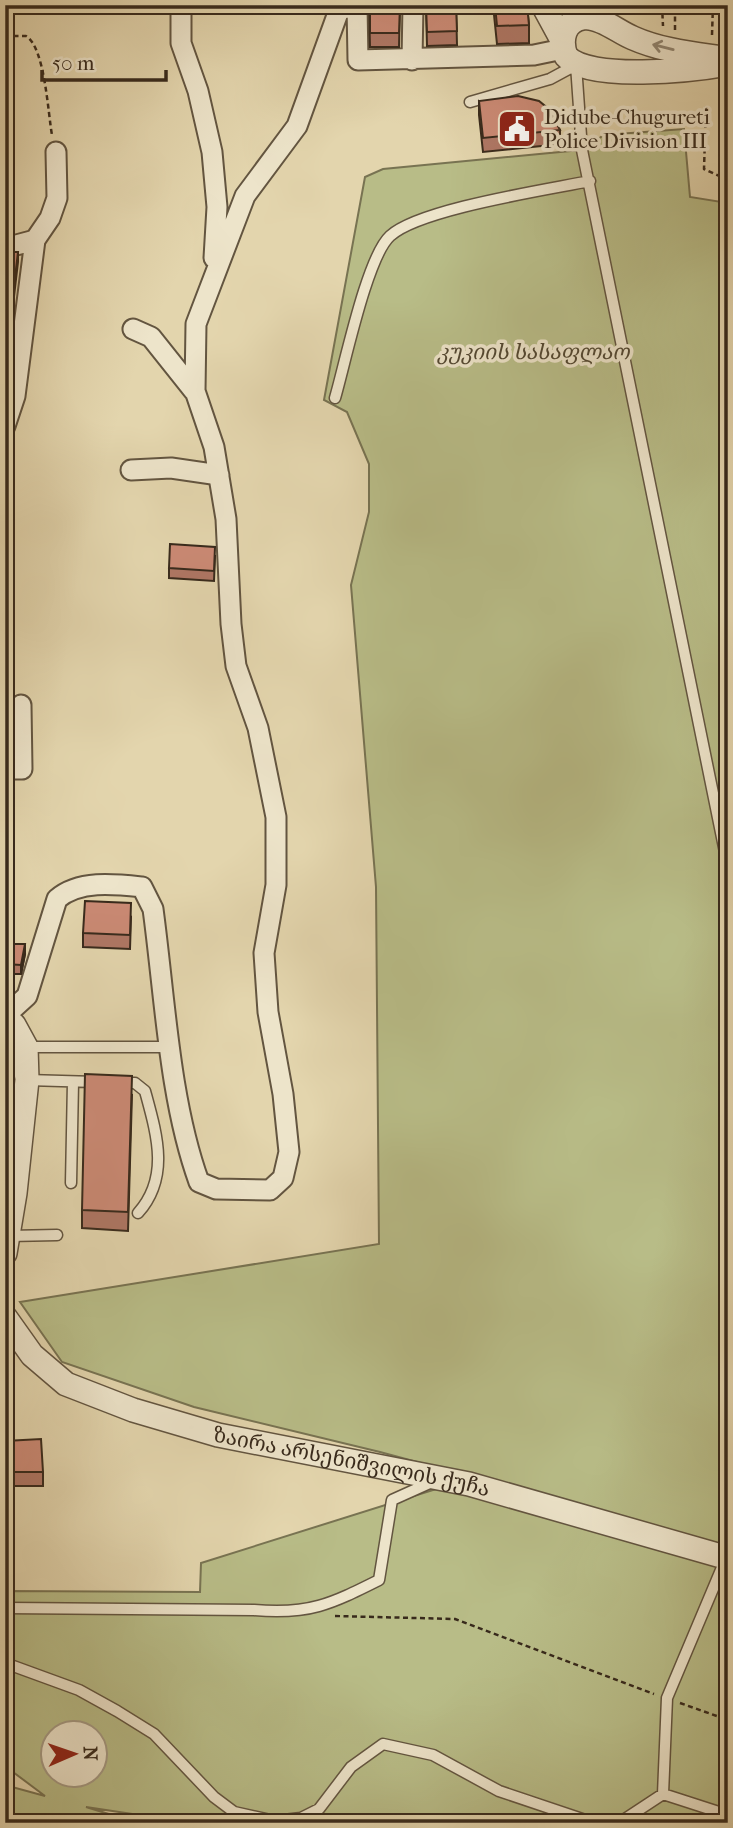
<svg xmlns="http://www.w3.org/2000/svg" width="733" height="1828" font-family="'IM FELL French Canon','Noto Serif Georgian',serif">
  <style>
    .green { fill: #b8bc87; stroke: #787352; stroke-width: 2; fill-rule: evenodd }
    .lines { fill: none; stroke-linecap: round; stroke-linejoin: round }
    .service-casing { stroke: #635540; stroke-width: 13 }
    .minor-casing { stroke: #635540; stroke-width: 23 }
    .tertiary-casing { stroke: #635540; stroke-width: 26 }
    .path { stroke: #382a1c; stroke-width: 2.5; stroke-dasharray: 5 3.5; stroke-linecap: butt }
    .service { stroke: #ede4ca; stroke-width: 10 }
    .minor { stroke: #ede4ca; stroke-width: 19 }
    .tertiary { stroke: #ede4ca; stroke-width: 23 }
    .wall { fill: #af7765; stroke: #382a1c; stroke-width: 2 }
    .shaded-wall { fill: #8e6152; stroke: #382a1c; stroke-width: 2 }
    .building { fill: #cb8a75; stroke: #382a1c; stroke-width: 2 }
    .oneway { stroke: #928773 }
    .labels { text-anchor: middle; stroke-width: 7; stroke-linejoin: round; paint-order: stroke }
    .poi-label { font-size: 21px; fill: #382a1c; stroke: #ede4ca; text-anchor: start }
    .park-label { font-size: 21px; font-style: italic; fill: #524731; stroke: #ede4ca }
    .street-label { font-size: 21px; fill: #382a1c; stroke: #ede4ca }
  </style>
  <rect width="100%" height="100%" fill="#e3d5ad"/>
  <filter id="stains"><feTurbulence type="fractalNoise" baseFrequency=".00286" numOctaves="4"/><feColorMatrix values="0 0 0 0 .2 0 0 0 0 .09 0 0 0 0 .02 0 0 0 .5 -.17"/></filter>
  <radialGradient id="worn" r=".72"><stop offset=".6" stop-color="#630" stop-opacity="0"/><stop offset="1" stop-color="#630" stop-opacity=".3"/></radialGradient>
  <path class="green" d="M684,129l6,68 38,6v1343l-348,-94 -186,-45 -132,-45 -42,-60 359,-58 -3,-357 -25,-302 18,-73v-48l-22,-52 -23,-12 41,-223 18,-8 198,-19 23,-15z
    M452,1484l276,85v254h-536l-106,-16 52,16h-133v-38l40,11 -40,-30v-175l195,1 1,-29zM52,1734h42v42h-42z"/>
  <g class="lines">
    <g class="service-casing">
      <path id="service" d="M470,102l80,-23 26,-14 6,85 146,717
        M335,398c10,-34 32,-141 55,-162 29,-27 156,-46 200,-55
        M27,1047h144
        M27,1080l69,2
        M121,1083h14l10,8c12,44 25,86 -7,122
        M71,1183l2,-101
        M9,1236l48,-1
        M5,1608l249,2c55,5 77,-6 125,-30l13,-80 40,-18
        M5,1663l74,27 38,21 37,23 60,63 20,15 41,9 26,-3 18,-9 32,-42 32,-23 50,11 66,36 95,32
        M663,1794l65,21
        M619,1823l44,-29 4,-96 59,-140"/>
    </g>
    <g class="minor-casing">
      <path id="minor" d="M181,5v38l17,48 14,61 5,55 -3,51
        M357,5l1,55 176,-5 29,-6
        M412,60l1,-55
        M5,248l30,-8
        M133,329l18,8 43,54
        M5,426l10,-30 20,-156 15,-22 7,-20 -1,-46
        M131,470l40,-2 48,7
        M5,769h17l-1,-64
        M5,1016l22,-20 30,-97c22,-19 57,-15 85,-12l11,22c12,88 16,190 46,273l17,7 54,1 13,-12 6,-26 -6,-58 -15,-82 -4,-59 12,-68v-68l-18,-89 -22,-62 -5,-42 -5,-105 -12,-72 -19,-56 1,-67 49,-128 52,-70 42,-116 18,-5
        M5,1044l12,10 8,22"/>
    </g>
    <g class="tertiary-casing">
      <g id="tertiary">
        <path d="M543,5l19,35"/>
        <path d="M728,59c-32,-5 -66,-8 -95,-21 -15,-6 -34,-23 -50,-20 -19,3 -23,22 -17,38 22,26 129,14 162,8"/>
        <path d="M5,1017l9,8 12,22 1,33 -12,113 -10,60"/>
        <path id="s1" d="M5,1317l27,38 34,29 67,26 85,25 251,49 259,74"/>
      </g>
    </g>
    <path class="path" d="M662,5l1,21
      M675,5v7
      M675,30v-18l38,-2
      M712,35l1,-30
      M5,36h21c19,11 22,78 26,99
      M706,106l-2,63 24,11
      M335,1616l120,3 199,75
      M680,1703l48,17"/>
    <use href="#service" class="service"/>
    <use href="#minor" class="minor"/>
    <use href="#tertiary" class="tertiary"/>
  </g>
  <path class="wall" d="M369,5h31l-1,42h-29z
    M426,5h30l1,40 -30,1z
    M493,5h34l2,20v18l-32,1z
    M479,101l81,29v14l-77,8 -4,-37z
    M215,556l-1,25 -45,-3v-10z
    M131,917l-1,32 -47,-2v-14z
    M5,944l20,10 -4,20h-16z
    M132,1094l-4,137 -46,-3v-18z
    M5,1441l38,31v14h-38z"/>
  <path class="shaded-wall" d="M18,252v10l-13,112v-11z
    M25,944v10l-4,20v-9z"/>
  <path class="building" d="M370,5h30l-1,28h-29z
    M426,5h30l1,26 -30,1z
    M495,5h32l2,20 -32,1z
    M518,96l21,5 11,9 10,20 -77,8 -4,-37z
    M5,252h13l-13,111z
    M170,544l45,3 -1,24 -45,-3z
    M85,901l46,2 -1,32 -47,-2z
    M5,944h20l-4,21 -16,-1z
    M85,1074l47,2 -4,136 -46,-2z
    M41,1439l2,33h-38v-31z"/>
  <defs><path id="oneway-shaft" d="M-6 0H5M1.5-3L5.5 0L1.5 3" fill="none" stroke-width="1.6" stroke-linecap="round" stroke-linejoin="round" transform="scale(1.75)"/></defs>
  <use class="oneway" href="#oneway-shaft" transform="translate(663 47) rotate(-166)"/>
  <defs>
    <g id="civic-square" transform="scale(2.0125)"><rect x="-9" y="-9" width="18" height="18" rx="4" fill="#8f2418" stroke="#ede4ca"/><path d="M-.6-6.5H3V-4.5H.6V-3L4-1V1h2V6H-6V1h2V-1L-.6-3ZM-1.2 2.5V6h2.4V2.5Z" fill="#fff"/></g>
  </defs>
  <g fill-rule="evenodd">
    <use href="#civic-square" x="517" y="129"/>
  </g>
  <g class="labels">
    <g class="poi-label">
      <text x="544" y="124">Didube-Chugureti<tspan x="544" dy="24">Police Division III</tspan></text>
    </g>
    <g class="park-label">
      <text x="533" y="359">კუკიის სასაფლაო</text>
    </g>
    <g class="street-label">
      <text dy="7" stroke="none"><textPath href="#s1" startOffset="388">ზაირა არსენიშვილის ქუჩა</textPath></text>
    </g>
  </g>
  <rect width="733" height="1828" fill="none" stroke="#e3d5ad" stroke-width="28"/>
  <rect x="7" y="7" width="719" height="1814" fill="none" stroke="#382a1c" stroke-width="3.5"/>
  <rect x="14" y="14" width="705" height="1800" fill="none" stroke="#382a1c" stroke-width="2"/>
  <g transform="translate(74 1754) rotate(88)"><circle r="33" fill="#ede4ca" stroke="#a59a84" stroke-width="2"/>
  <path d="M0-5L12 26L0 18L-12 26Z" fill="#8f2418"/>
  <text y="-10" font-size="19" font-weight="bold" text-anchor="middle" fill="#382a1c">N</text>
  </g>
  <path d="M42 70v10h124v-10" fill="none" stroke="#382a1c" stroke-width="3.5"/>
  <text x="52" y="70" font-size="21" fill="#382a1c" stroke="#ede4ca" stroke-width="5" paint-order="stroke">50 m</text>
  <rect width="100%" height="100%" filter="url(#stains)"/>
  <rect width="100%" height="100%" fill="url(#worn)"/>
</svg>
